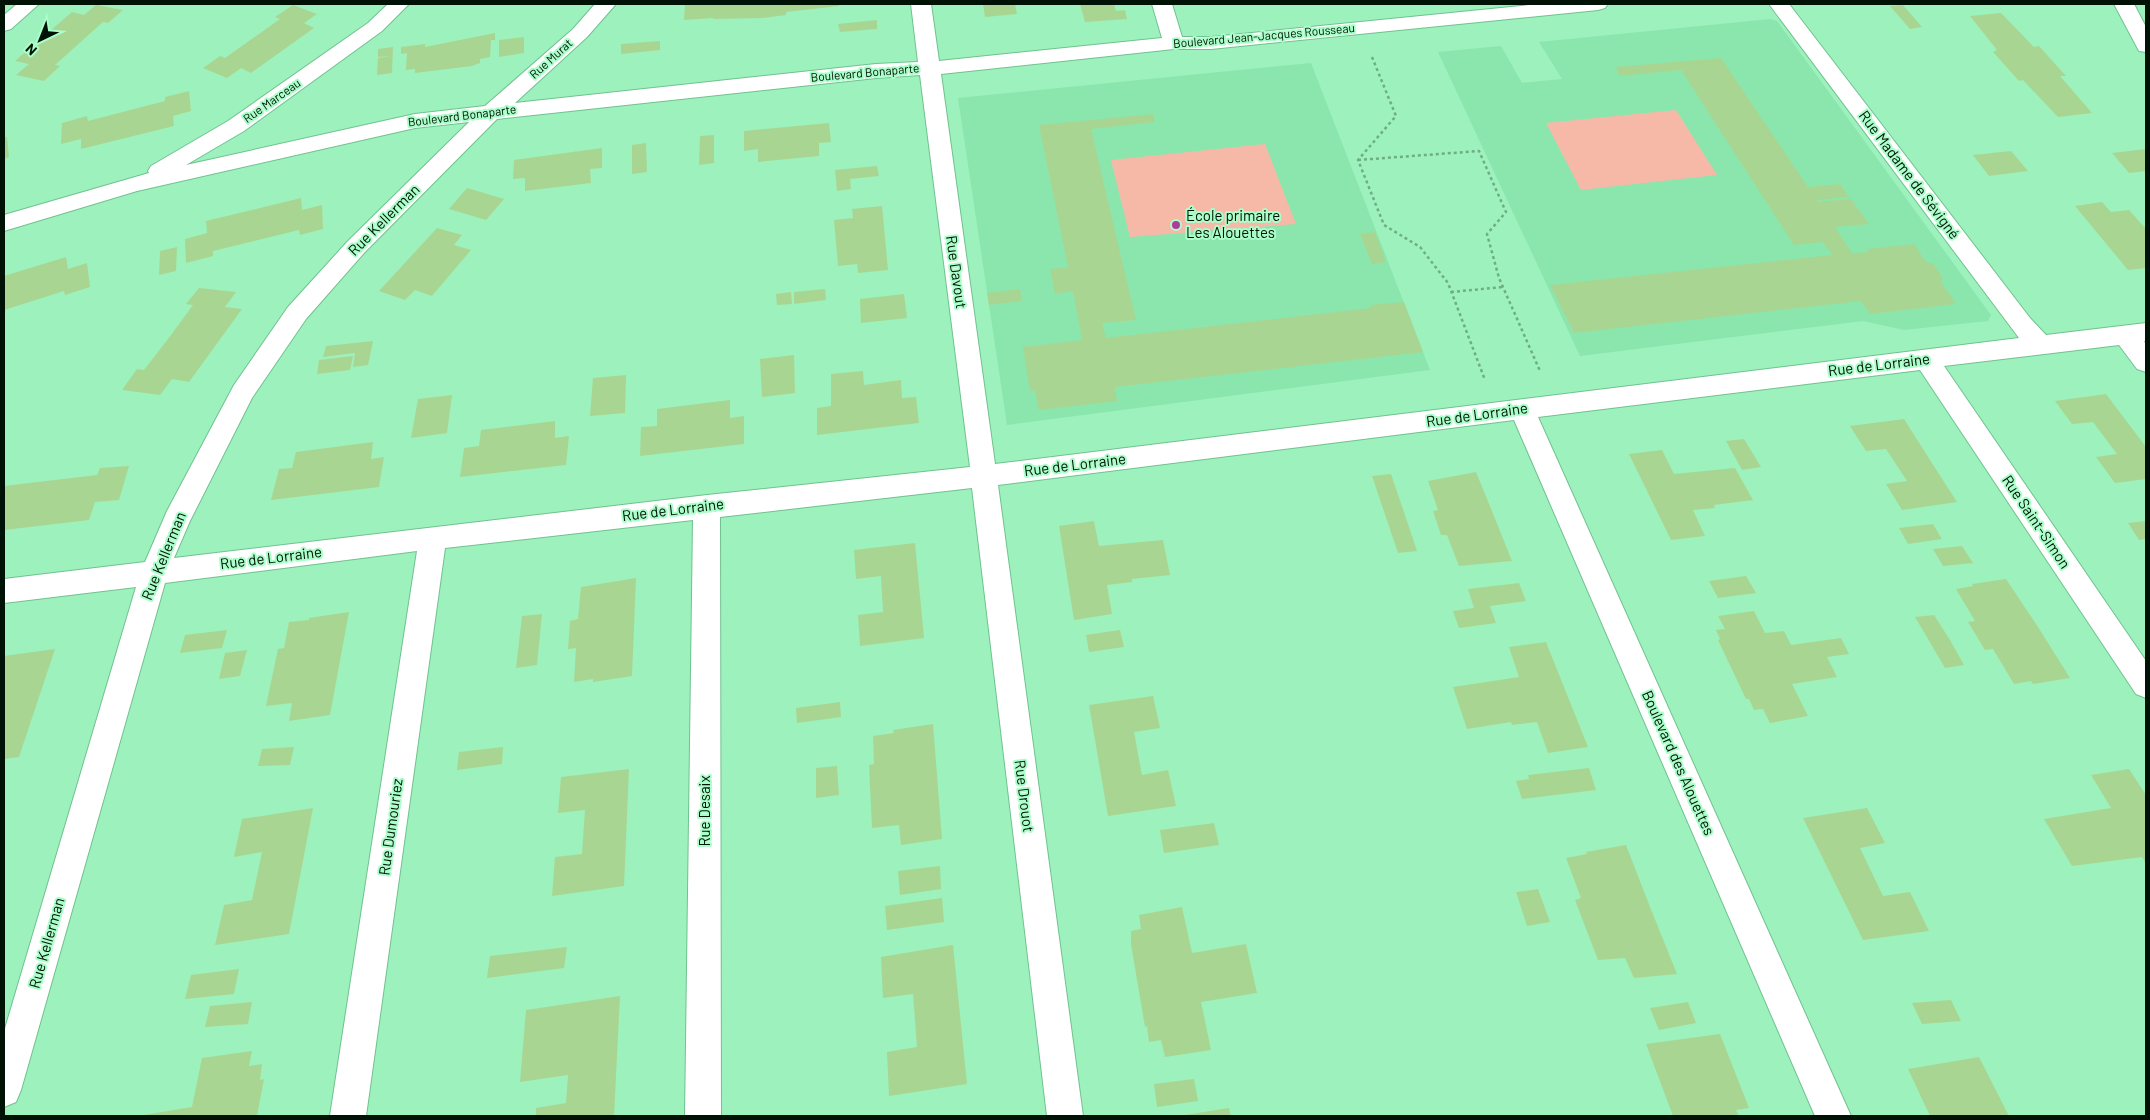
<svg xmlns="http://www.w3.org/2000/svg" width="2150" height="1120" font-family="Barlow,sans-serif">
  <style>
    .built { fill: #8ae6ad }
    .green { fill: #f6b9a8 }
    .building { fill: #a8d692 }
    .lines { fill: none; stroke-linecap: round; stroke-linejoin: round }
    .minor-casing { stroke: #70c290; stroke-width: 2 }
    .path { stroke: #6eae85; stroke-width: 2.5; stroke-dasharray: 3 3; stroke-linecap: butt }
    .minor { fill: #fff; fill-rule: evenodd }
    .poi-dot { fill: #ae3d99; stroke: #aafec9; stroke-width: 2 }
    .labels { text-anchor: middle; stroke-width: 4; stroke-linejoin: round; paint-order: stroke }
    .far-street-label { font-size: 12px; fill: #001205; stroke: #aafec9 }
    .street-label { font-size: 15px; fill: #001205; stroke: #aafec9 }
    .poi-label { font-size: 15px; fill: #001205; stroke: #aafec9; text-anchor: start }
  </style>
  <rect width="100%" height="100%" fill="#9df1bc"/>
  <path class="built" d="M1770,19l7,2 214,294 -3,6 -84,9 -41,-9 -283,35 -142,-304 63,-6 21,37 40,-4 -23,-37z
    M1311,63l119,307 -423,55 -49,-327z"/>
  <path class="green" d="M1676,110l41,65 -136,15 -35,-67z
    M1265,144l31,80 -166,13 -19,-77z"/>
  <path class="building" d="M685,4h154v2l-53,6v3l-23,3 -50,1v-1l-29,2z
    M983,4h32l2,10 -32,3z
    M1080,4h34l2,7 9,-1 2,9 -42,3z
    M96,5l27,5 -15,13 -5,-1 -48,43 5,1 -16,15 -28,-6 13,-11 -14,-3 28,-24 29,-25 12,3z
    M293,5l24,9 -13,9 10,5 -63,45 -10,-5 -14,10 -24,-10 17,-12 5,2 55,-39 -5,-2z
    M1903,5l19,22 -12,2 -20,-23z
    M2001,13l33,34 5,-1 27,30h-6l32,37 -34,4 -35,-37 -4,1 -26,-29 4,-2 -27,-34z
    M877,20v9l-37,3 -2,-8z
    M495,33v7h-4l-1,17 -10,2v4l-8,3 -57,7v-4l-9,1 1,-17 -6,1v-7l24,-3v3z
    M524,37v16l-25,4v-17z
    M660,41v9l-39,4v-10z
    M393,47l-1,26 -15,2 1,-17 12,-2 -12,1v-8z
    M1721,58l87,129 32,-3 9,13 -32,3 1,2 33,-3 18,25 -34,3 17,26 17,-1 -2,-3 47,-5 12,18 7,2 10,14 -2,4 15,22 -86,10 -9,-13 -287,32 -24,-48 282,-30 -9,-13 -29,3 -113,-175 -61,6 -5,-9z
    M189,91l2,20 -18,5 1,10 -93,23v-10l-20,5 1,-21 25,-7 1,5 77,-20v-4z
    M1153,114l2,8 -64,7 45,191 -34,3 4,15 265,-30 -1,-3 34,-3 19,50 -308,35 2,14 -78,9 -4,-20 -5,1 -7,-44 59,-7 -9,-49 -18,3 -5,-25 18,-2 -29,-142z
    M829,123l2,19 -12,1v13l-61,6v-13l-14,2v-20z
    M714,135v28l-15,2 1,-29z
    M4,137h3l2,20 -5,2z
    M646,143l1,29 -15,2v-29z
    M602,148v20l-12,1 1,14 -66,8v-13l-12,1 1,-19z
    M2146,149v22l-17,2 -17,-20z
    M2011,151l17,20 -39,5 -16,-21z
    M877,166l2,10 -29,3 1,10 -14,2 -2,-21z
    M467,188l37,11 -18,21 -37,-11z
    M301,198l1,12 20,-5 1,24 -23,6 -1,-5 -86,21v5l-27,7 -1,-24 22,-6 -1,-12z
    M2102,202l9,10 18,-2 17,19v39l-18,2 -53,-64z
    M882,206l6,64 -30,3 -1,-9 -19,2 -4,-46 19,-2 -1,-9z
    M437,228l25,7 -8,10 17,5 -39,46 -17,-6 -10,10 -26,-9z
    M1375,232l11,30 -14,2 -12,-30z
    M177,247l-1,24 -17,4 1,-24z
    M66,257l2,12 19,-6 3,24 -25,8 -1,-4 -60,19v-34z
    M199,288l37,4 -11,15 17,2 -53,73 -17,-3 -12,16 -38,-5 15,-21 7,1 24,-31 25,-34 -7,-1z
    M825,289l1,11 -32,4v-12z
    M1020,289l2,12 -33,4 -2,-12z
    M791,292l1,12 -15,1 -1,-11z
    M904,294l3,24 -46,5 -1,-24z
    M373,341l-5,24 -15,2 2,-14 -32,4 3,-11z
    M794,355l1,38 -33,4 -2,-38z
    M353,356l-3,14 -33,4 2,-14z
    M863,371l1,14 37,-5 1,18 14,-1 3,26 -102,12v-27l14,-2v-32z
    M626,375l-1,38 -35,3 3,-38z
    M2106,394l40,53v32l-31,4 -19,-26 21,-3 -24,-32 -21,2 -17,-23z
    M452,395l-5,38 -36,5 7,-39z
    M730,400v18l14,-2v28l-104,12 1,-29 16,-1v-17z
    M1904,419l26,41 27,42 -55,8 -16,-26 21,-3 -21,-32 -20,2 -16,-25z
    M555,421v17l14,-2 -3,29 -106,12 4,-29 15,-2 2,-16z
    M1744,439l17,28 -19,3 -16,-29z
    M373,442l-2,17 13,-2 -5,30 -108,13 8,-31 13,-1 4,-16z
    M1662,450l12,24 61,-6 18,32 -39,5 1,3 -22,2 12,26 -34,4 -42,-86z
    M129,466l-10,34 -24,2 -6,18 -85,10v-44l93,-11 3,-7z
    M1476,472l18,44 18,45 -53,5 -12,-31h-6l-8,-24 5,-1 -10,-29z
    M1391,474l18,53 8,24 -19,2 -26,-77z
    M1094,521l5,25 64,-6 7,35 -38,4v3l-25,3 5,29 -38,6 -15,-94z
    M2146,521v18l-7,1 -11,-17z
    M1933,524l9,15 -34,5 -9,-16z
    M915,543l9,95 -64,8 -2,-31 25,-3 -2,-36 -25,3 -2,-29z
    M1962,546l11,17 -30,3 -10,-17z
    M1746,576l10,17 -38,5 -9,-17z
    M636,578l-4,98 -39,6v-3l-19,3 2,-34 -8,1 2,-28 8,-2 3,-32z
    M2006,579l32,48 32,51 -37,6 -2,-3 -17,3 -21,-35 -8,1 -17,-28 7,-1 -19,-32 17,-3 -1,-2z
    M1519,583l7,18 -36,5 6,17 -37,5 -6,-17 21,-3 -6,-19z
    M1754,611l11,22 19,-2 7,14 50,-7 8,16 -22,3 10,20 -45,7 16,32 -38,7 -7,-14 -9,1 -5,-11h-3l-28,-59 2,-1 -4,-9 9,-1 -7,-13z
    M349,612l-19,103 -41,6 3,-18 -26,3 12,-57 6,-1 5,-26 20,-2v-2z
    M542,614l-5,51 -21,3 6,-52z
    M1934,615l16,25 14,25 -19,3 -30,-51z
    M227,630l-5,18 -42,5 5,-18z
    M1120,630l4,17 -35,5 -3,-17z
    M1546,642l42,105 -40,6 -11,-31 -25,3 -1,-3 -44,7 -14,-42 66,-10 -10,-30z
    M55,649l-36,108 -15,2v-103z
    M247,650l-7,26 -21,3 6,-26z
    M1153,696l7,32 -26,4 4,22 4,21 26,-5 8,36 -68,10 -19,-111z
    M840,702l1,15 -44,6 -1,-15z
    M933,724l9,115 -41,6 -2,-20 -27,3 -3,-63 5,-1 -1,-28 21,-3 -1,-3z
    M294,747l-4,18 -32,1 4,-17z
    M503,747l-1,17 -45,6 2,-18z
    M837,766l2,29 -23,3v-30z
    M1589,768l7,22 -74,9 -6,-18 13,-2 -1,-4z
    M629,769l-5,117 -72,10 3,-39 27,-3 3,-44 -27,3 3,-36z
    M2129,769l17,26v68l-4,-6 -70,9 -28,-47 67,-11 -20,-33z
    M313,808l-24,126 -74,11 9,-40 28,-5 10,-48 -28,5 8,-38z
    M1867,808l18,35 -25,5 23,48 27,-4 19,39 -66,9 -60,-122z
    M1214,823l5,22 -55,8 -4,-23z
    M1626,845l24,62 27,67 -43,4 -9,-20 -27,2 -23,-60 6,-2 -15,-40 21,-4 -1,-2z
    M940,866l1,23 -41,6 -2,-24z
    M1538,889l12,33 -23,4 -11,-34z
    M942,898l2,24 -57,8 -2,-24z
    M1182,907l10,46 54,-9 11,49 -56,9 10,48 -46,7 -4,-17 -12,2 -2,-16 -2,1 -14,-83v-13l10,-2 -2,-14z
    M953,945l14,139 -78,12 -2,-44 30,-5 -4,-53 -30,4 -2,-41z
    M567,947l-3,21 -77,10 3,-22z
    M239,969l-5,25 -49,5 6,-24z
    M620,996l-6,120h-78v-8l30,-5 2,-28 -48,7 6,-72z
    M1951,1000l10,21 -39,3 -10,-21z
    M252,1002l-4,22 -43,3 5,-21z
    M1688,1002l8,21 -37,7 -9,-22z
    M1720,1034l29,74 -13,2 3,6h-66l-27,-72z
    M252,1051l-3,15 13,-2 -2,16 4,-1 -7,37h-119l54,-9 10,-49z
    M1979,1057l30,59h-79l-22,-47z
    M1194,1079l4,22 -41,6 -3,-23z
    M1229,1108l2,8h-46v-1z"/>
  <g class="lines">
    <g class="minor-casing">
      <path id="minor" d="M17,4h22l-28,25 -7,2v-16z
        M388,4h21l-27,27 -138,100 -58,34 229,-51 70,-8 88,-77 22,-25h21l-29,33 -72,66 361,-39 42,-2 -7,-58h20l8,57 223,-23 -10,-34h20l10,33h29l329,-33h68l-3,4 -7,2 -387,39h-37l-233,25 54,390 1024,-126 -250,-334h20l241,314 16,17 100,-12v18h-2l2,4v27l-9,-3 -18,-24 -175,21 202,295v37l-10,-4 -216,-324 -382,47 313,699h-36l-301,-696 -516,65 85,631h-36l-75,-628 -252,29 1,599h-36l8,-596 -248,28 -79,568h-36l87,-565 -252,32 -144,507 -5,12 -12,5v-75l132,-445 -132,16v-24l141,-17 22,-51 67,-126 54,-78 60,-66 121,-119 -54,6 -278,63 -133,40v-16l145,-42 -1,-2 3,-5 77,-45 140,-98zM920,75l50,392 -263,28 -533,63 16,-37 62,-123 54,-79 58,-66 133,-134 379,-41z
        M2114,4h20l12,23v25l-7,-1z"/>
    </g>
    <path class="path" d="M1372,57l24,59 -38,44 26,65 36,22 28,36 37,97
      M1358,160l121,-9 27,61 -19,22 12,44 41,93
      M1451,292l52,-5"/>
    <use href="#minor" class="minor"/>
  </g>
  <circle class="poi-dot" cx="1176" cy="225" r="5"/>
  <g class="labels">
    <g class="far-street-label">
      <text transform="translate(1264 36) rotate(-5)" y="4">Boulevard Jean-Jacques Rousseau</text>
      <text transform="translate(551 59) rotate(-42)" y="4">Rue Murat</text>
      <text transform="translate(865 73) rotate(-5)" y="4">Boulevard Bonaparte</text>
      <text transform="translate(272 101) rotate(-35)" y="4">Rue Marceau</text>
      <text transform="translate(462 116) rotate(-7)" y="4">Boulevard Bonaparte</text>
    </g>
    <g class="street-label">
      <text transform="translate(1909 175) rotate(53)" y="5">Rue Madame de Sévigné</text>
      <text transform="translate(384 220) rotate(-45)" y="5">Rue Kellerman</text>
      <text transform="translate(956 272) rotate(82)" y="5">Rue Davout</text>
      <text transform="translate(1879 365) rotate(-7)" y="5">Rue de Lorraine</text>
      <text transform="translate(1477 415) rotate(-8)" y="5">Rue de Lorraine</text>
      <text transform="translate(1075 465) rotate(-7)" y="5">Rue de Lorraine</text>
      <text transform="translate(673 510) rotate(-7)" y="5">Rue de Lorraine</text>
      <text transform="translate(2036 522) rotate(56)" y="5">Rue Saint-Simon</text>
      <text transform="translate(164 556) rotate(-68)" y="5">Rue Kellerman</text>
      <text transform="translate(271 558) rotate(-7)" y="5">Rue de Lorraine</text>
      <text transform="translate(1678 763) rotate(66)" y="5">Boulevard des Alouettes</text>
      <text transform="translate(1024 796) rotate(83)" y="5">Rue Drouot</text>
      <text transform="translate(705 811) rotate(-90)" y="5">Rue Desaix</text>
      <text transform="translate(391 827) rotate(-82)" y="5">Rue Dumouriez</text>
      <text transform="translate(47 943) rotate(-74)" y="5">Rue Kellerman</text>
    </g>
    <g class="poi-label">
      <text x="1186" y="221">École primaire<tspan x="1186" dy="17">Les Alouettes</tspan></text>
    </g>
  </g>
  <rect width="2150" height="1120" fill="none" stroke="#001205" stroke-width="10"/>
  <g transform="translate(40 40) rotate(223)" stroke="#aafec9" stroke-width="4" paint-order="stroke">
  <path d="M0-4L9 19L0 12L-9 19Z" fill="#001205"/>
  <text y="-8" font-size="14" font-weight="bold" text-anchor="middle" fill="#001205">N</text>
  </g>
</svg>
